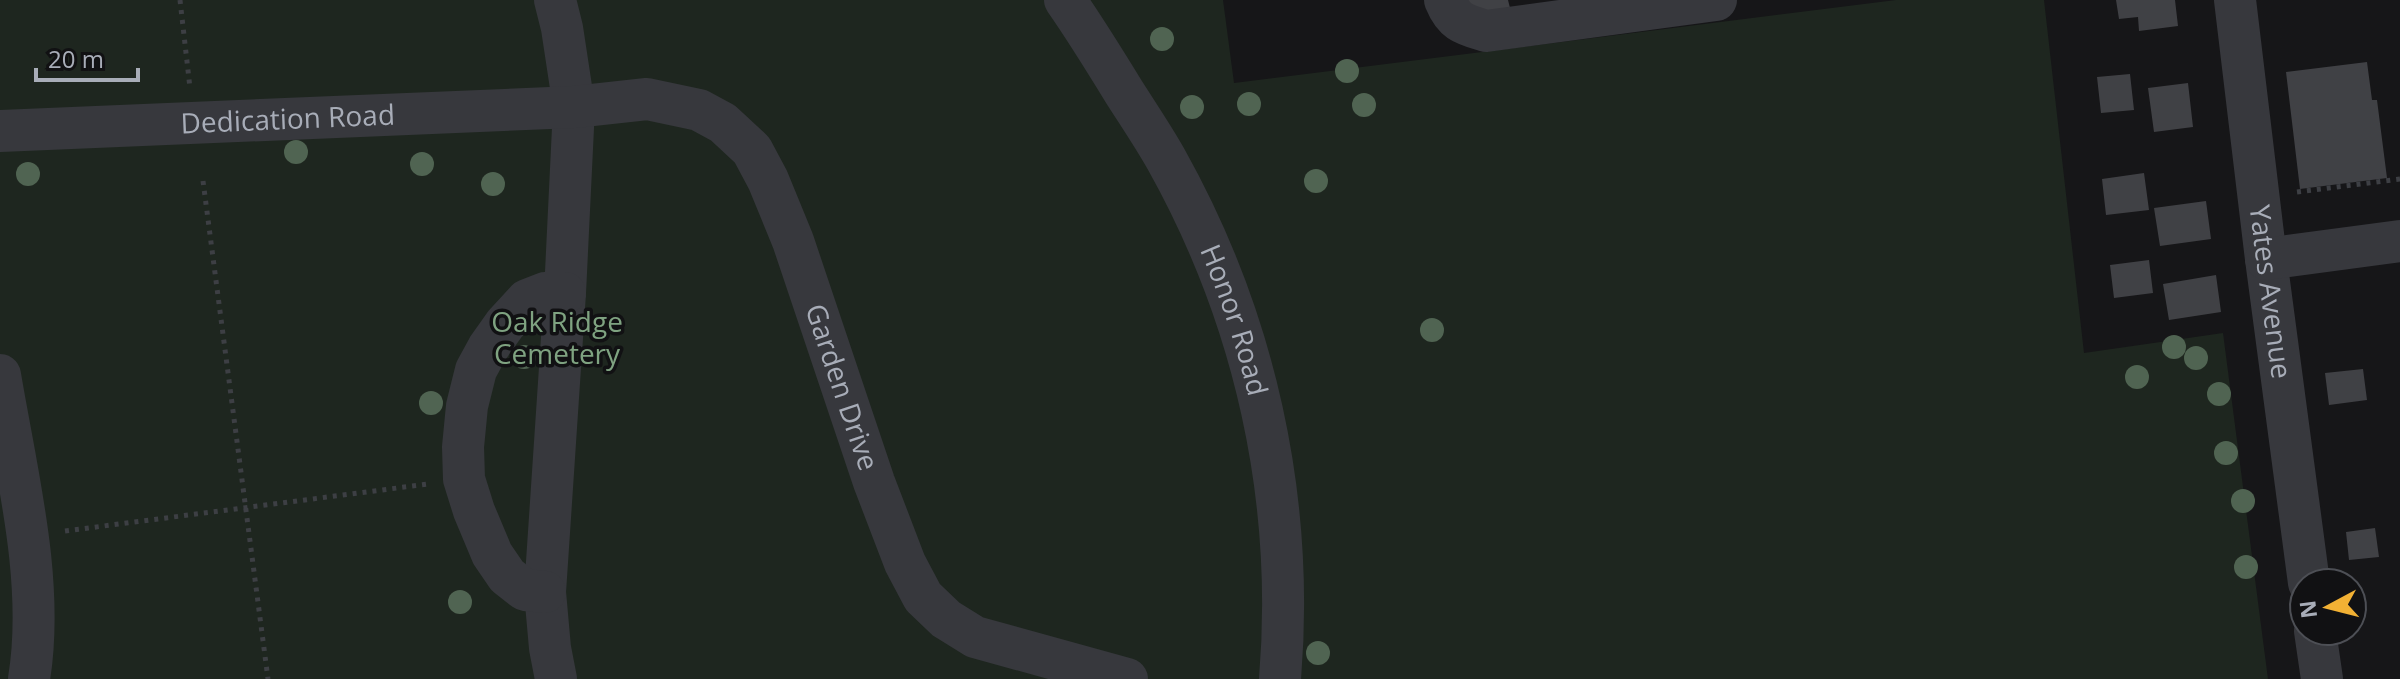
<svg xmlns="http://www.w3.org/2000/svg" width="2400" height="679" font-family="'Open Sans',sans-serif">
  <style>
    .green { fill: #1e261f }
    .building { fill: #404145 }
    .lines { fill: none; stroke-linecap: round; stroke-linejoin: round }
    .path { stroke: #3d3f44; stroke-width: 5; stroke-dasharray: 4 6; stroke-linecap: butt }
    .minor { stroke: #37383d; stroke-width: 42 }
    .tree { fill: #506452 }
    .labels { text-anchor: middle; stroke-width: 7; stroke-linejoin: round; paint-order: stroke }
    .street-label { font-size: 28px; fill: #a8adb8; stroke: #111113 }
    .park-label { font-size: 28px; fill: #7fa381; stroke: #111113 }
  </style>
  <rect width="100%" height="100%" fill="#161618"/>
  <path class="green" d="M0,0h1223l11,83 662,-83h148l40,353 139,-20 45,346h-2268z"/>
  <path class="building" d="M1464,0h44l2,8 -43,7z
    M2116,0h59l3,26 -39,5 -1,-14 -19,2z
    M2367,62l5,38h5l10,78 -87,11 -14,-117z
    M2130,74l4,36 -33,3 -4,-36z
    M2188,83l5,44 -39,5 -6,-44z
    M2144,173l5,37 -43,5 -4,-36z
    M2206,201l5,38 -51,7 -6,-38z
    M2149,260l4,33 -39,5 -4,-33z
    M2216,275l5,37 -52,8 -6,-36z
    M2363,369l4,31 -38,5 -4,-32z
    M2375,528l4,29 -30,3 -3,-28z"/>
  <g class="lines">
    <path class="path" d="M180,0l10,88
      M203,181l65,498
      M2297,192l103,-13
      M65,531l363,-47"/>
    <g class="minor">
      <path d="M555,0l7,28 12,79 -9,186 -20,299 5,56 6,31"/>
      <path id="s1" d="M1065,0c21,30 40,61 59,92 14,22 29,44 42,67 89,159 129,339 114,520"/>
      <path d="M1445,0c9,22 18,24 41,31l230,-31"/>
      <path id="s2" d="M2235,0l31,259 43,324"/>
      <path id="s3" d="M0,131l574,-24 73,-8 52,11 24,13 29,27 16,30 25,61 81,241 31,81 18,34 23,22 29,18 152,42"/>
      <path d="M2266,259l134,-18"/>
      <path d="M0,375c16,96 45,207 29,304"/>
      <path d="M545,592l-20,-2 -18,-14 -15,-22 -18,-43 -10,-32 -1,-32 4,-41 9,-36 12,-22 17,-24 22,-24 18,-7h20"/>
      <path d="M2315,631l7,48"/>
    </g>
  </g>
  <g class="tree">
    <circle cx="1162" cy="39" r="12"/>
    <circle cx="1347" cy="71" r="12"/>
    <circle cx="1249" cy="104" r="12"/>
    <circle cx="1364" cy="105" r="12"/>
    <circle cx="1192" cy="107" r="12"/>
    <circle cx="296" cy="152" r="12"/>
    <circle cx="422" cy="164" r="12"/>
    <circle cx="28" cy="174" r="12"/>
    <circle cx="1316" cy="181" r="12"/>
    <circle cx="493" cy="184" r="12"/>
    <circle cx="1432" cy="330" r="12"/>
    <circle cx="2174" cy="347" r="12"/>
    <circle cx="524" cy="357" r="12"/>
    <circle cx="2196" cy="358" r="12"/>
    <circle cx="2137" cy="377" r="12"/>
    <circle cx="2219" cy="394" r="12"/>
    <circle cx="431" cy="403" r="12"/>
    <circle cx="2226" cy="453" r="12"/>
    <circle cx="2243" cy="501" r="12"/>
    <circle cx="2246" cy="567" r="12"/>
    <circle cx="460" cy="602" r="12"/>
    <circle cx="1318" cy="653" r="12"/>
  </g>
  <g class="labels">
    <g class="street-label">
      <text dy="10" stroke="none"><textPath href="#s3" startOffset="288">Dedication Road</textPath></text>
      <text dy="10" stroke="none"><textPath href="#s2" startOffset="294">Yates Avenue</textPath></text>
      <text dy="10" stroke="none"><textPath href="#s1" startOffset="364">Honor Road</textPath></text>
      <text dy="10" stroke="none"><textPath href="#s3" startOffset="1022">Garden Drive</textPath></text>
    </g>
    <g class="park-label">
      <text x="557" y="332">Oak Ridge<tspan x="557" dy="32">Cemetery</tspan></text>
    </g>
  </g>
  <g transform="translate(2328 607) rotate(263)"><circle r="38" fill="#111113" stroke="#4d4f55" stroke-width="2"/>
  <path d="M0-6L14 30L0 20L-14 30Z" fill="#f2b134"/>
  <text y="-12" font-size="22" font-weight="bold" text-anchor="middle" fill="#a8adb8">N</text>
  </g>
  <path d="M36 68v12h102v-12" fill="none" stroke="#a8adb8" stroke-width="4"/>
  <text x="48" y="68" font-size="24" fill="#a8adb8" stroke="#111113" stroke-width="6" paint-order="stroke">20 m</text>
</svg>
